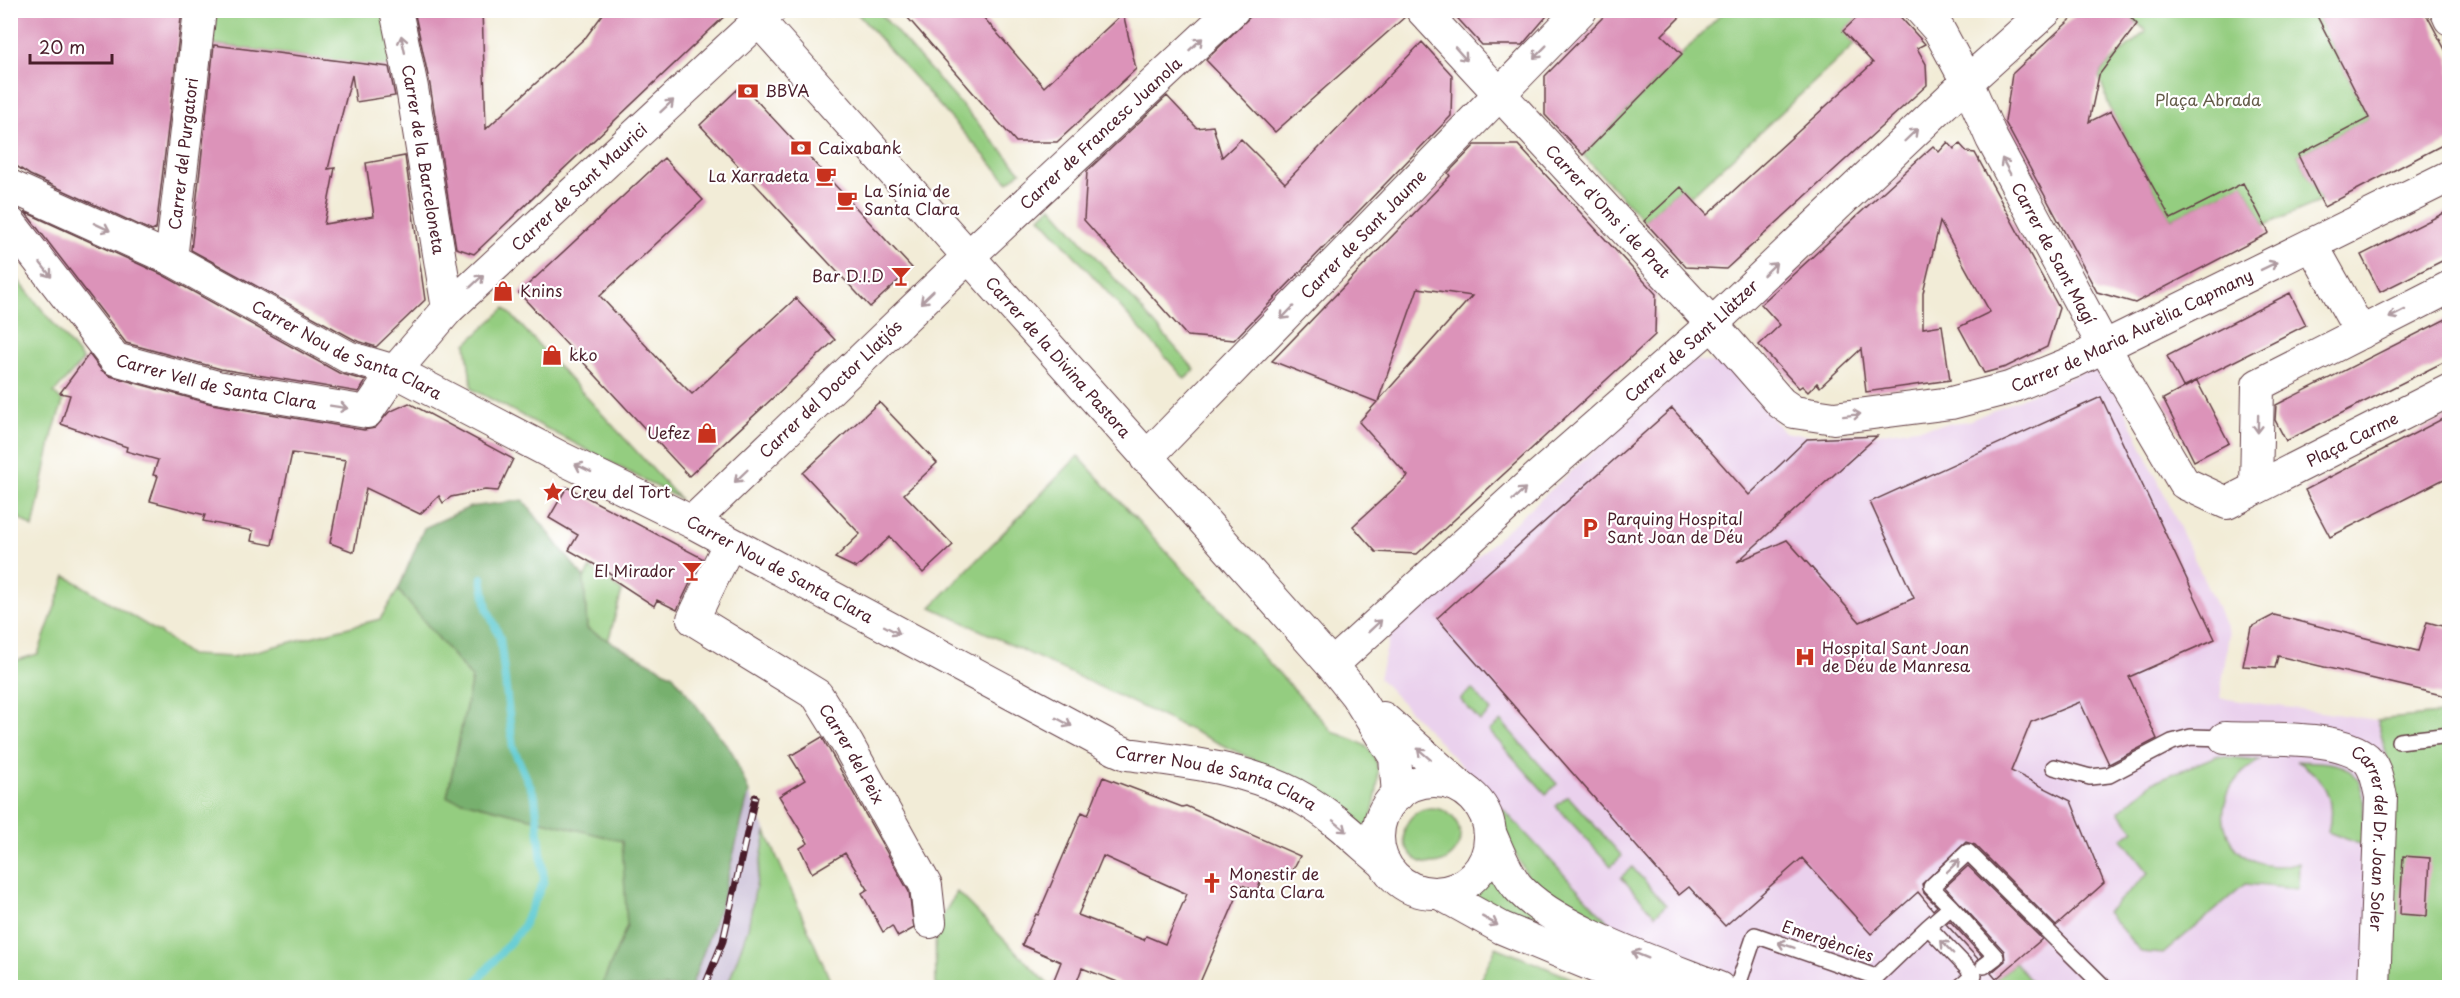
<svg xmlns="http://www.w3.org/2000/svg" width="2460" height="998" font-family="'Playpen Sans',sans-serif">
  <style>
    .built { fill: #ead1ed }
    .industrial { fill: #cabfd7 }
    .green { fill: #94cd80; stroke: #6f7656; stroke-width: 1.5 }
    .forest { fill: #77b06e; stroke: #60684c; stroke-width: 1.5 }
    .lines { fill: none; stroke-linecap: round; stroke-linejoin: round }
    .stream { stroke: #5dcad2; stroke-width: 8 }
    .building { fill: #dc93b9; fill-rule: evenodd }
    .service-casing { stroke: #633e45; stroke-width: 18 }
    .minor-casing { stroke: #633e45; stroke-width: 34 }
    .service { stroke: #fff; stroke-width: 15 }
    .minor { stroke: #fff; stroke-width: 32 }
    .rail-casing { stroke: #4a1f2b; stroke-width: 7 }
    .rail { stroke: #fff; stroke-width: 4.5; stroke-dasharray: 14; stroke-linecap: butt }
    .oneway { stroke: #ae9aa0 }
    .labels { text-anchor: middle; stroke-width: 4.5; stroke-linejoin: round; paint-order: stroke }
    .poi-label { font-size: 16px; fill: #4a1f2b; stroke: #fff; text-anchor: start }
    .park-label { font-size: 16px; fill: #645c49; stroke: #fff }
    .street-label { font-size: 16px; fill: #4a1f2b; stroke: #fff }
  </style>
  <rect width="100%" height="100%" fill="#fff"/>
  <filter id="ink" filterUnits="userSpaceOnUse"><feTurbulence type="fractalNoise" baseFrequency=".0167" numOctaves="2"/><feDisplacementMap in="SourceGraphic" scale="12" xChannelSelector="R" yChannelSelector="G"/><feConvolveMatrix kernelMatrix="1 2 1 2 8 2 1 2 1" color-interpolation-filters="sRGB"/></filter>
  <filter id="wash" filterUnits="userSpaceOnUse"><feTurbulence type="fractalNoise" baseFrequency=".008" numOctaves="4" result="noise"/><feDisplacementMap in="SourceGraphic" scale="24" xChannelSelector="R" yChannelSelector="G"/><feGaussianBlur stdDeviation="1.35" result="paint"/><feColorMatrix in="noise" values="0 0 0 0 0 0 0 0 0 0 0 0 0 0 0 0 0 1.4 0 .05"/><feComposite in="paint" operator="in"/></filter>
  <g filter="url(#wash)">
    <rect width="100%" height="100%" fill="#f2ecd7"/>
    <path class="built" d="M1694,360l31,5 59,67 26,4 71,-3 87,-12 135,-58 126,270 -9,65 157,22 16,58 -6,209h-622l-152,-60 -234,-249 11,-42z"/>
    <path class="industrial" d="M749,792l17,40 -18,96 -21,59 -36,1 31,-88z"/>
    <path class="green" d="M217,11h168l15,54 -34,6v-6l-154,-21z
      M855,11h23l143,161 -13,10z
      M1724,11h141l-22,20 12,13 -165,153 -9,-10 -37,34 -61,-66z
      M2124,11h190l55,107 -71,37 23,46 -56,24 -22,-42 -72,36 -60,-108 -12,-35 7,-10 40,-35z
      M1051,206l144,164 -10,9 -145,-162z
      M10,270l73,90 -29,33 9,9 -10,30 -20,96 -22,-16z
      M505,308l175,191 -208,-110 -6,-45z
      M1078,456l255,276c10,4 22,7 31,13 27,17 7,66 4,91l-76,-58 -361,-171z
      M590,568l32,23 -14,51 -21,-13 -3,-51z
      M66,576l94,57 30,22 43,2 147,-38 18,-29 74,88 -25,119 176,44 4,85 -26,61 -590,1v-326l27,-8z
      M1472,689l19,22 -11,10 -20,-22z
      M2449,713v274h-62l6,-209 -16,-58z
      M1501,721l56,63 -11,10 -57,-63z
      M2216,756l44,4c-70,40 -29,125 39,102l-1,27 -53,-5 -82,70 -22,-2 -34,-40 42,-39 -27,-34 12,-9 -15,-19 34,-29z
      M2296,761c14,1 30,0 43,4 33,9 24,55 23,80l-34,-13c8,-33 -3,-55 -32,-71z
      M1568,796l54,60 -11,10 -55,-60z
      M1500,806l113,121 -25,-6 -58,-40 -24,-44z
      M1404 836a28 28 0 1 1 56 0a28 28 0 1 1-56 0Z
      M766,832l67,155h-106l21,-59z
      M1632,867l34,38 -11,10 -34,-38z
      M1490,870l131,99 -155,-74 14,-11z
      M957,892l94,95h-115l-1,-59z
      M1496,947l97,40h-116z
      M2015,963l21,24h-49z"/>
    <path class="forest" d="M523,500l61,78 3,51 86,46 59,77 17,40 -27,108 -31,87h-90l26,-61 -5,-85 -175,-44 25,-119 -74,-88 26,-62 46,-21z"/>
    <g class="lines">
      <path class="stream" d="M471,988l51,-60 22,-47 -9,-84 -22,-49 -13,-110 -13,-30 -5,-30"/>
    </g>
    <g id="blocks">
      <path class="building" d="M10,10h172l-26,219 -4,2 -122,-56 -20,-13z
        M414,10h68l4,119 100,-92 20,-27h125l-257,244 -18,-6 -26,-163z
        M901,10h76l67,77 79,-74 13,56 -79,73h-41z
        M1257,10h148l1,6 -131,116 -69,-72z
        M1450,10h102l-30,35h-40z
        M1610,10h77l-25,25 20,19 -99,101 -38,-40v-39z
        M1865,10h29l31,34 -8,4 9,16 1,21 -201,184 -40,-2 -42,-46 37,-34 26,28 166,-152 -30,-32z
        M2081,10h43l13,14 -38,51 -10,47 22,-11 60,108 72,-36 26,50 -134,70 -38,-11 -92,-170 7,-48z
        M2314,10h110l26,49v82l-126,66 -26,-52 71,-37z
        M1422,42l30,33 -1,41 -217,224 -47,-4 -103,-116 3,-49 80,-75 30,32 16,-2 9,31 19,-18 44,44z
        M214,45l175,22 6,29 -39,6 -4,-27 -24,94 7,-1 -11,56 50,-8 -8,-53 39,-7 20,144 -49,47 -21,-7 -164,-90z
        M742,85l170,183 -42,39 -170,-182z
        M1948,142l6,7 6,-5 7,8 8,1 84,155 -12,39 -41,20 -22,6 -25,-46 31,-15 -50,-90 -17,71v35l19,-3 8,55 -84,12 -5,-43 -41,38 -3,-4 -9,9 -6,-6 -3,2 -40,-43 21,-20 -19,-21 172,-158 6,6z
        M1475,145h43l138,149 -1,41 -238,219 -41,-2 -23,-26 55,-50 -49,-54 18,-20 -105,-41 178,-185 -2,-3zM1418,288l54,8 -94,105z
        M664,158l39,42 -103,96 76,82 16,16 104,-96 39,42 -146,136 -170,-183z
        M2450,210v47l-70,35 -19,-37z
        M25,212l138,63 176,98 27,8 -7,11 -138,-23 -95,-26z
        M2290,293l16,32 -123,62 -16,-31z
        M2450,317v42l-164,82 -11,-21 1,-15z
        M89,354l12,16 9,6 102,28 152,26 11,-2 14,-16 20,-9 104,56 -15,32 -13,-1 -34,7 -8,6 -4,-7 -19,18 -54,-26 -12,64 -24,-9 16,-83 -54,-7 -20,92 -21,-4 2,-10 -50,-10 2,-6 -55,-14 8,-25 -5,-1 5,-15 -32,-9 1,-4 -66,-23 9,-29 -10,-2z
        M2197,381l32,62 -35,18 -31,-62z
        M2101,397l114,242 -86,38 28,62 -48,25 -29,-62 -49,20 -20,49 60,30 33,82 -48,43 -81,-81 -9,-3 -44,42 2,9 13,13 -4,4 -15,-18 -47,42 -69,-76 -77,68 -36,-39 -10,8 -242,-277 235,-210 77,87 58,-56 70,-3 -140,126 50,-22 73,82 54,-24 -44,-96z
        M879,402l58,61 -33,31 49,51 -30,28 -33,-36 -34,31 -21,-10 25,-24 -57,-61z
        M2450,415v61l-120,61 -25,-47z
        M567,487l135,71 -25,52 -20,-10 -3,6 -43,-28 2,-3 -44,-25 9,-15 -29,-17z
        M2274,615l144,36 9,-29 23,6v69l-172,-41 -3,12 -32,-2 8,-39z
        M822,737l87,155 5,36 -16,9 -6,-11 -9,6 -21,-39 6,-4 -23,-36 -33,20 -12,-25 8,-5 -29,-47 26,-16 -15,-24z
        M1103,777l79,30 4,-1 114,50 -12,23 -15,-7 -4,9 -7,-3 -5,13 -15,-6 -44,102h-68l-48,-19 -7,19h-24l10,-25 -39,-17 14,-31 2,1 44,-103 6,3zM1103,856l84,38 -22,50 -19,-8 -2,4 -66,-25z
        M2403,856l27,2 -3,58 -27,-2z
        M1968,866l74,73 -46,40 -5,-6 14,-12 -1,-10 -59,-64z
        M1950,921l32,35 -4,3 -32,-35z"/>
    </g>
  </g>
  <g filter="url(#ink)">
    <use href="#blocks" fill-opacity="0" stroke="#633e45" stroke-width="1.5"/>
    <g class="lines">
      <g class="service-casing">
        <path id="service" d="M2399,741l51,-6
          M2054,767l36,10 19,-2 63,-33 19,-5 34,1
          M1951,907l-20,-20 37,-35 137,136
          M1928,927l23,-20 45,50 -12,9
          M1737,988l18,-53 121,42 52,-50 46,48 -15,13"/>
      </g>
      <g class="minor-casing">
        <g id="minor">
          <path id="s1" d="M396,10l16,78 36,221"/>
          <path id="s2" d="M1422,10l290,314 69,79 13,9 40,6 117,-15 58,-15 64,-26 377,-186"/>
          <path id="s3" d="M1921,10l18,20 28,52 25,57 112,208 80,136 43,20 223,-113"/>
          <path d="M2446,10l4,9"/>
          <path id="s4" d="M759,21l573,644 24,30 39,62 3,38"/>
          <path id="s5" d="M10,186l161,73 177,98 47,14 168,88 129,63 423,227 12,5c60,8 124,14 178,46 29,17 54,42 79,63"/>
          <path id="s6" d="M10,223l105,136 102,28 150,25 28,-41 53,-62 322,-299"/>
          <path d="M2312,245l49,88"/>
          <path id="s7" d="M171,259l29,-249"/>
          <path id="s8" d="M1146,458l435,-448"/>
          <path d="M2256,488l2,-103 192,-98"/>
          <path id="s9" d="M692,522l277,-266 264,-246"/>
          <path id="s10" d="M729,544l-36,75 124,76 31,50 78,141 4,36"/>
          <path id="s11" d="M1332,665l208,-190 172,-151 255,-242 80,-72"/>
          <path d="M1383,718l79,70"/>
          <path id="s12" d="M2225,738c38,2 106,-4 138,18 13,8 15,27 18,41l-7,191"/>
          <circle cx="1434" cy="837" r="56"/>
          <path d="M1490,833c8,18 15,38 27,53 36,43 148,80 202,102"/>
          <path d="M1439,893l63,35 145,60"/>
        </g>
      </g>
      <use href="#service" class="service"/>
      <use href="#minor" class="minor"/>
      <g class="rail-casing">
        <path id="rail" d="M704,988l19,-47 32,-144"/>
      </g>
      <use href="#rail" class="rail"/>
    </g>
    <defs><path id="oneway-shaft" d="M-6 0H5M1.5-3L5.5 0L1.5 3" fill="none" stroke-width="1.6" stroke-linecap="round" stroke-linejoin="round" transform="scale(1.5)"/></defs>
    <g class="oneway">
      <use href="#oneway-shaft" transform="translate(403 44) rotate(-102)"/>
      <use href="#oneway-shaft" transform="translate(1196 44) rotate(-43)"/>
      <use href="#oneway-shaft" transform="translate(1540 52) rotate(135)"/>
      <use href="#oneway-shaft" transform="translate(1461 54) rotate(48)"/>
      <use href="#oneway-shaft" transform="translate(667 106) rotate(-43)"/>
      <use href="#oneway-shaft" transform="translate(1911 135) rotate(-44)"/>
      <use href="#oneway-shaft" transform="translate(2006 166) rotate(-118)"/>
      <use href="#oneway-shaft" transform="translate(102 227) rotate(25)"/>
      <use href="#oneway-shaft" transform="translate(2269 266) rotate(-26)"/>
      <use href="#oneway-shaft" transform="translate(1770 269) rotate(-44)"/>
      <use href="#oneway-shaft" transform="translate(46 270) rotate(52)"/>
      <use href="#oneway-shaft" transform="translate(477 281) rotate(-43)"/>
      <use href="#oneway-shaft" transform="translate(927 297) rotate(136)"/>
      <use href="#oneway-shaft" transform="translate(1287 313) rotate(134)"/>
      <use href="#oneway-shaft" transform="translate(2397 314) rotate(153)"/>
      <use href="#oneway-shaft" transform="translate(339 407) rotate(9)"/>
      <use href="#oneway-shaft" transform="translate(1852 415) rotate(-7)"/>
      <use href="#oneway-shaft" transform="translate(2258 424) rotate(91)"/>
      <use href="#oneway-shaft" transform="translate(583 468) rotate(-154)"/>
      <use href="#oneway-shaft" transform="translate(741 476) rotate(136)"/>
      <use href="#oneway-shaft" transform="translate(1519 494) rotate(-43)"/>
      <use href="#oneway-shaft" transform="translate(1375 626) rotate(-43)"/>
      <use href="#oneway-shaft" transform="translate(892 630) rotate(28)"/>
      <use href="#oneway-shaft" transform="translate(1064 722) rotate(28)"/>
      <use href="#oneway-shaft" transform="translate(1424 754) rotate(-139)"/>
      <use href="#oneway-shaft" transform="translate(1340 826) rotate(39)"/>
      <use href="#oneway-shaft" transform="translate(1953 866) rotate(-44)"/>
      <use href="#oneway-shaft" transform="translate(1490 921) rotate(29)"/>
      <use href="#oneway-shaft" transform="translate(1786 945) rotate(-161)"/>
      <use href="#oneway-shaft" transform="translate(1947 947) rotate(-134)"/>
      <use href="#oneway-shaft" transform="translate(1640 955) rotate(-158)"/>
    </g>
  </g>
  <defs>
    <g id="bank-bare" transform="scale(1.62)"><path d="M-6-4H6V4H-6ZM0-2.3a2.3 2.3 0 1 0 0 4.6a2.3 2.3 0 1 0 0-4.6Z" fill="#c8321e" stroke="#fff" stroke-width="2.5" paint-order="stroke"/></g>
    <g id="cafe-bare" transform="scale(1.62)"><path d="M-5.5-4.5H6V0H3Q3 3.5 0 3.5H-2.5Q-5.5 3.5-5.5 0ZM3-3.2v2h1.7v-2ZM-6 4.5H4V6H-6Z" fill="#c8321e" stroke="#fff" stroke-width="2.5" paint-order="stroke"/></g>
    <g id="bar-bare" transform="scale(1.62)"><path d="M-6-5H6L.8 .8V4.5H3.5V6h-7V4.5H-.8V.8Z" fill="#c8321e" stroke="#fff" stroke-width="2.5" paint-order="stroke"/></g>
    <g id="shop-bare" transform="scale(1.62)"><path d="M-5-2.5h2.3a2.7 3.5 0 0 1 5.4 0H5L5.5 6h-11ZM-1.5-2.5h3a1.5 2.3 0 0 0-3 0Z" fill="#c8321e" stroke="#fff" stroke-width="2.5" paint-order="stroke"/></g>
    <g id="sight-bare" transform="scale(1.62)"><path d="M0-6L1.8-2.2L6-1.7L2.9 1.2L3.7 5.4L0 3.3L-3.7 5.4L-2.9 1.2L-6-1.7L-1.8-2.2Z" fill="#c8321e" stroke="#fff" stroke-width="2.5" paint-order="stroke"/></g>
    <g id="parking-bare" transform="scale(1.62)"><path d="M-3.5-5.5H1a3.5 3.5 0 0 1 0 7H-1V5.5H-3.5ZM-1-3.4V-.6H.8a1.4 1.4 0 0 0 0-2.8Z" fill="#c8321e" stroke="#fff" stroke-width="2.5" paint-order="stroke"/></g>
    <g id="hospital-bare" transform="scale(1.62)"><path d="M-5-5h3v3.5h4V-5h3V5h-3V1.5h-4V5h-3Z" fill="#c8321e" stroke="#fff" stroke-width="2.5" paint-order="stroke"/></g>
    <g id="church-bare" transform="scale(1.62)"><path d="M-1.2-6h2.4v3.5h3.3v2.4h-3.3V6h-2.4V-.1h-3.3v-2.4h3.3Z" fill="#c8321e" stroke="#fff" stroke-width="2.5" paint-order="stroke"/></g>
  </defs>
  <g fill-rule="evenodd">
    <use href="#bank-bare" x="748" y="91"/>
    <use href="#bank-bare" x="801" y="148"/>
    <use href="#cafe-bare" x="826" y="176"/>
    <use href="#cafe-bare" x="847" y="200"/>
    <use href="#bar-bare" x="901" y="276"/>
    <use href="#shop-bare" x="503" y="291"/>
    <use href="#shop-bare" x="552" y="355"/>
    <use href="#shop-bare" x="707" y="433"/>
    <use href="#sight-bare" x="553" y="492"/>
    <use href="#parking-bare" x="1590" y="528"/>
    <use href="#bar-bare" x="692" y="571"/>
    <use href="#hospital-bare" x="1805" y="657"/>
    <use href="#church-bare" x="1212" y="883"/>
  </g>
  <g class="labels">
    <g class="poi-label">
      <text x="765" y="97">BBVA</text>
      <text x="818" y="154">Caixabank</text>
      <text x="809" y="182" text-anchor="end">La Xarradeta</text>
      <text x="864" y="197">La Sínia de<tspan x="864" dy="18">Santa Clara</tspan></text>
      <text x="884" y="282" text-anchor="end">Bar D.I.D</text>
      <text x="520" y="297">Knins</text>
      <text x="569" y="361">kko</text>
      <text x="690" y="439" text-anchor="end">Uefez</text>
      <text x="570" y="498">Creu del Tort</text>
      <text x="1607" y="525">Parquing Hospital<tspan x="1607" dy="18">Sant Joan de Déu</tspan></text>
      <text x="675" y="577" text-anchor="end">El Mirador</text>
      <text x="1822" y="654">Hospital Sant Joan<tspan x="1822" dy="18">de Déu de Manresa</tspan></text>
      <text x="1229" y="880">Monestir de<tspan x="1229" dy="18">Santa Clara</tspan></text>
    </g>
    <g class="park-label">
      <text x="2208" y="106">Plaça Abrada</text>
    </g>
    <g class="street-label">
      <text dy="6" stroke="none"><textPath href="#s9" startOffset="564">Carrer de Francesc Juanola</textPath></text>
      <text dy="6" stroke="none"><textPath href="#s7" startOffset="106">Carrer del Purgatori</textPath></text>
      <text dy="6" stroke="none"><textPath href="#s1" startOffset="152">Carrer de la Barceloneta</textPath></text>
      <text dy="6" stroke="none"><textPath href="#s6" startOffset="740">Carrer de Sant Maurici</textPath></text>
      <text dy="6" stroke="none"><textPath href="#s2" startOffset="274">Carrer d'Oms i de Prat</textPath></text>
      <text dy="6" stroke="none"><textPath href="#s8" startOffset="312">Carrer de Sant Jaume</textPath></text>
      <text dy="6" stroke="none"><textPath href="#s3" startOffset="278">Carrer de Sant Magí</textPath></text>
      <text dy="6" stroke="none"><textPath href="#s2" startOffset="902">Carrer de Maria Aurèlia Capmany</textPath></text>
      <text dy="6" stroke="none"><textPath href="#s11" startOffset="484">Carrer de Sant Llàtzer</textPath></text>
      <text dy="6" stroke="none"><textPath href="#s5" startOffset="375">Carrer Nou de Santa Clara</textPath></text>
      <text dy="6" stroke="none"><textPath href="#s4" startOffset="450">Carrer de la Divina Pastora</textPath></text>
      <text dy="6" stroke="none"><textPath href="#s6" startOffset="276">Carrer Vell de Santa Clara</textPath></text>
      <text dy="6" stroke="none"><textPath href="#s9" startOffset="192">Carrer del Doctor Llatjós</textPath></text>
      <text dy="6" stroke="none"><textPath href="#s3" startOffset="730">Plaça Carme</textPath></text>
      <text dy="6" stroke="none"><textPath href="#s5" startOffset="861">Carrer Nou de Santa Clara</textPath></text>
      <text dy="6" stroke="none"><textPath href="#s10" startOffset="297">Carrer del Peix</textPath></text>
      <text dy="6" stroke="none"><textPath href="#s5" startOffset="1347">Carrer Nou de Santa Clara</textPath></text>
      <text dy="6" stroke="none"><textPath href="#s12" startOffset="225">Carrer del Dr. Joan Soler</textPath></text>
      <text transform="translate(1828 941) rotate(19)" y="6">Emergències</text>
    </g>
  </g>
  <rect width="2460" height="998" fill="none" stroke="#fff" stroke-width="36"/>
  <path d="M30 54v9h82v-9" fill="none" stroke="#4a1f2b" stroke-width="3"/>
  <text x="39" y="54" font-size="18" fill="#4a1f2b" stroke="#ffffff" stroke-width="4.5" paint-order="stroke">20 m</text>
</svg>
